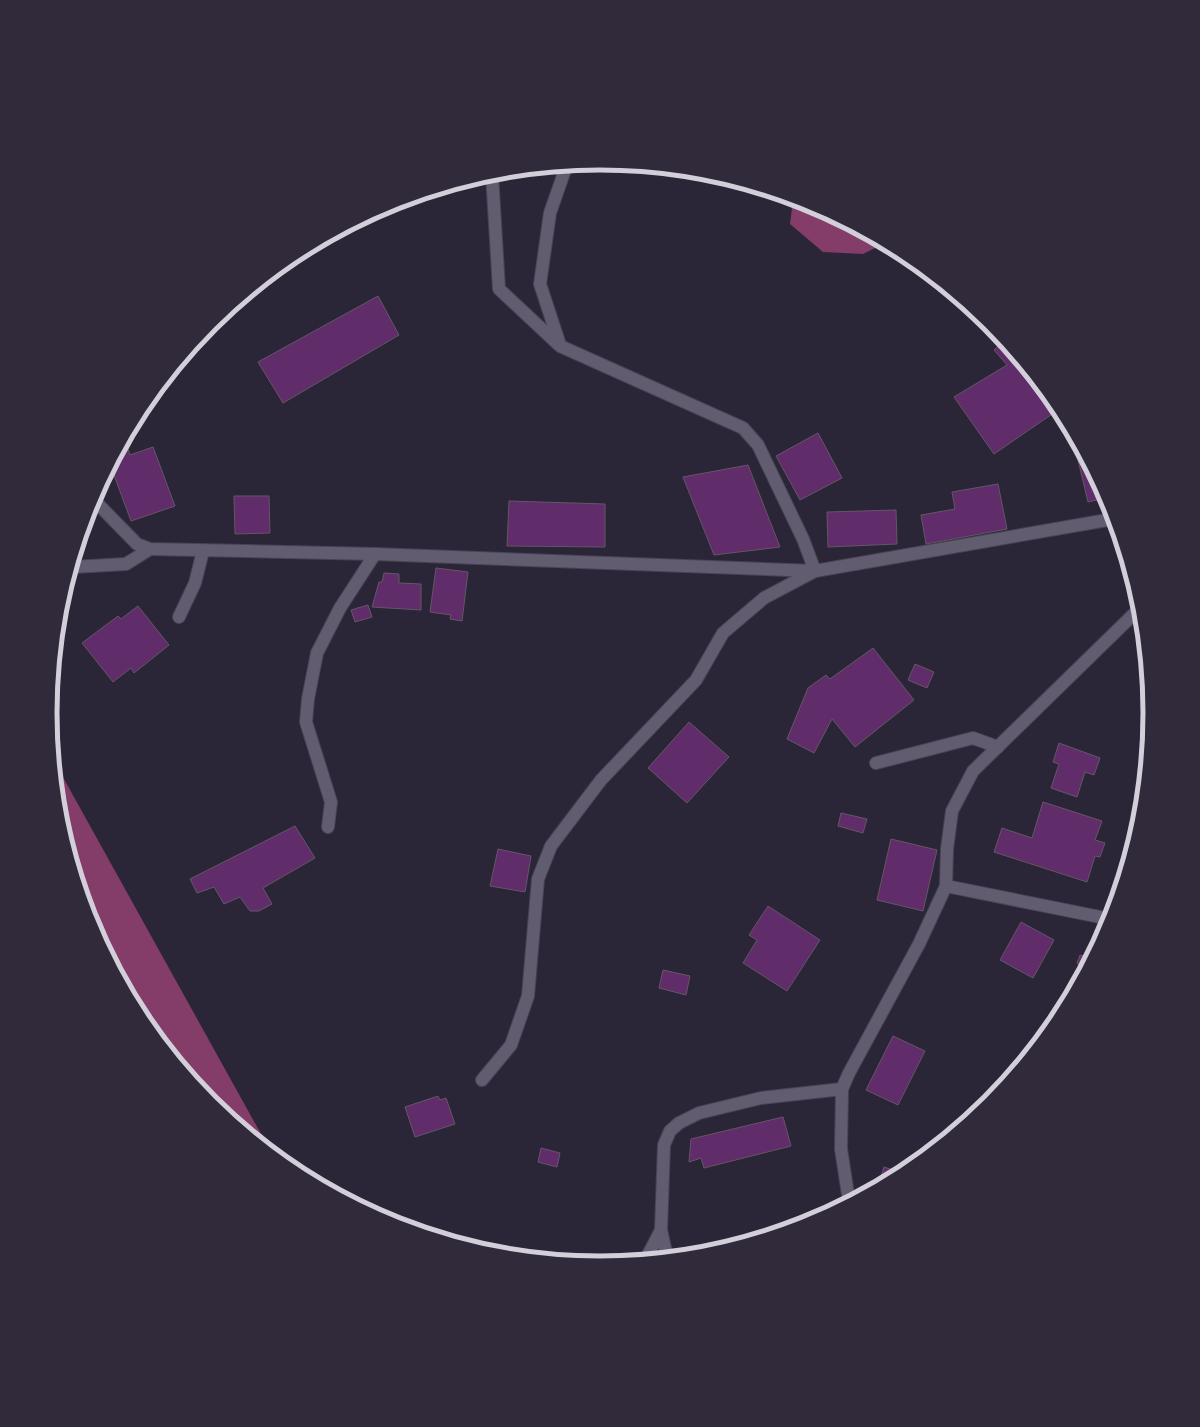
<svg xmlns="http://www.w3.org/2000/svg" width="1200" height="1427" font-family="'IBM Plex Sans',sans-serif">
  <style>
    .forest { fill: #843c69 }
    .building { fill: #602c69; stroke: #645667 }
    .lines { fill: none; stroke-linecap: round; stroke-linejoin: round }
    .service-casing { stroke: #494453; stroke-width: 14 }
    .minor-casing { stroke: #494453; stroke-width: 14 }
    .service { stroke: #625c71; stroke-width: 12 }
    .minor { stroke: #625c71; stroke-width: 12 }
    .rim { fill: none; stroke: #d2cfdb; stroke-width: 5 }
  </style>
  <rect width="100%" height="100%" fill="#2b2637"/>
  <path class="forest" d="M793,200l18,5 72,39 -20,10 -40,-2 -33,-28z
    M55,768l4,2 212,382 -60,-50 -68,-83 -51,-95 -31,-103z"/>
  <path class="building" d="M378,296l21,39 -116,68 -25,-41z
    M1003,342l55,68 -64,44 -40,-57 53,-32 -13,-15z
    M818,433l24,45 -42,22 -24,-44z
    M125,441l5,14 23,-8 22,59 -44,15 -20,-54z
    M1084,458l21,40 -17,4 -10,-42z
    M748,465l32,82 -66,8 -31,-78z
    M998,484l9,45 -81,15 -5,-29 34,-6 -3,-17z
    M234,496h35l1,37 -35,1z
    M509,501l96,3v43l-98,-1z
    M896,510l1,34 -69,3 -1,-35z
    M436,568l32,4 -6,49 -12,-2 1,-4 -21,-3z
    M384,573l15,1v9l22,1v26l-49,-3 7,-25h3z
    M368,605l4,12 -17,5 -4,-12z
    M138,606l31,39 -35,28 -3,-5 -18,14 -31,-39 36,-27 3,3z
    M873,648l41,52 -59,47 -23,-28 -18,34 -27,-14 21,-51 18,-13 4,4z
    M915,664l19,8 -7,16 -19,-8z
    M689,722l40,35 -42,46 -39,-35z
    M1059,743l41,15 -6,17 -9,-3 -8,25 -26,-9 8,-24 -6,-2z
    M1043,802l59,19 -7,19 10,3 -5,14 -5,-1 -8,26 -93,-30 8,-24 30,10z
    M841,813l26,6 -4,14 -25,-7z
    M295,826l20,32 -52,30 9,16 -13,7h-9l-10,-14 -16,7 -10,-17 -17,6 -7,-14z
    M891,839l46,11 -14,61 -46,-11z
    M498,849l33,7 -6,36 -35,-6z
    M768,906l52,34 -33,51 -44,-28 14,-23 -8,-5z
    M1021,922l33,18 -21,38 -33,-18z
    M1080,955l10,3 -18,33 -2,-1 10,-25 -3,-2z
    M663,970l27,6 -4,19 -27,-7z
    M893,1036l32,15 -27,54 -32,-15z
    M438,1096l2,4 6,-2 9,26 -40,13 -10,-30z
    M783,1117l8,29 -87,22 -3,-10 -12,4 2,-23z
    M541,1148l19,5 -3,14 -19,-5z
    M884,1167l18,6 -24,13z"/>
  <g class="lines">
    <g class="service-casing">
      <path id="service" d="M73,567l53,-3 24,-15
        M179,617l16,-34 8,-32
        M876,763l97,-25 25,9
        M328,827l3,-25 -25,-80 2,-23 9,-46 23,-45 35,-54
        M482,1080l29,-35 17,-49 10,-117 13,-33 50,-66 95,-100 27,-47 41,-35 51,-27
        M661,1230l6,27"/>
    </g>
    <g class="minor-casing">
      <path id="minor" d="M492,174l7,115 61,57 183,82 15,17 45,94 12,32
        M560,345l-20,-61 10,-71 16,-46
        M94,500l43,44 13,5 225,5 440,17 298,-52
        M946,886l164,33
        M849,1201l-8,-52 1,-60 7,-16 70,-129 27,-58 1,-37 5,-38 21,-40 167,-163
        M646,1259l15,-29 3,-85 6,-14 9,-8 20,-10 62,-15 81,-9"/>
    </g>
    <use href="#service" class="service"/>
    <use href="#minor" class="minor"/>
  </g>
  <path d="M0 0H1200V1427H0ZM57 713a543 543 0 1 1 1086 0a543 543 0 1 1-1086 0Z" fill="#302a3b" fill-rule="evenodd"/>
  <path class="rim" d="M57 713a543 543 0 1 1 1086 0a543 543 0 1 1-1086 0Z"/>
</svg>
